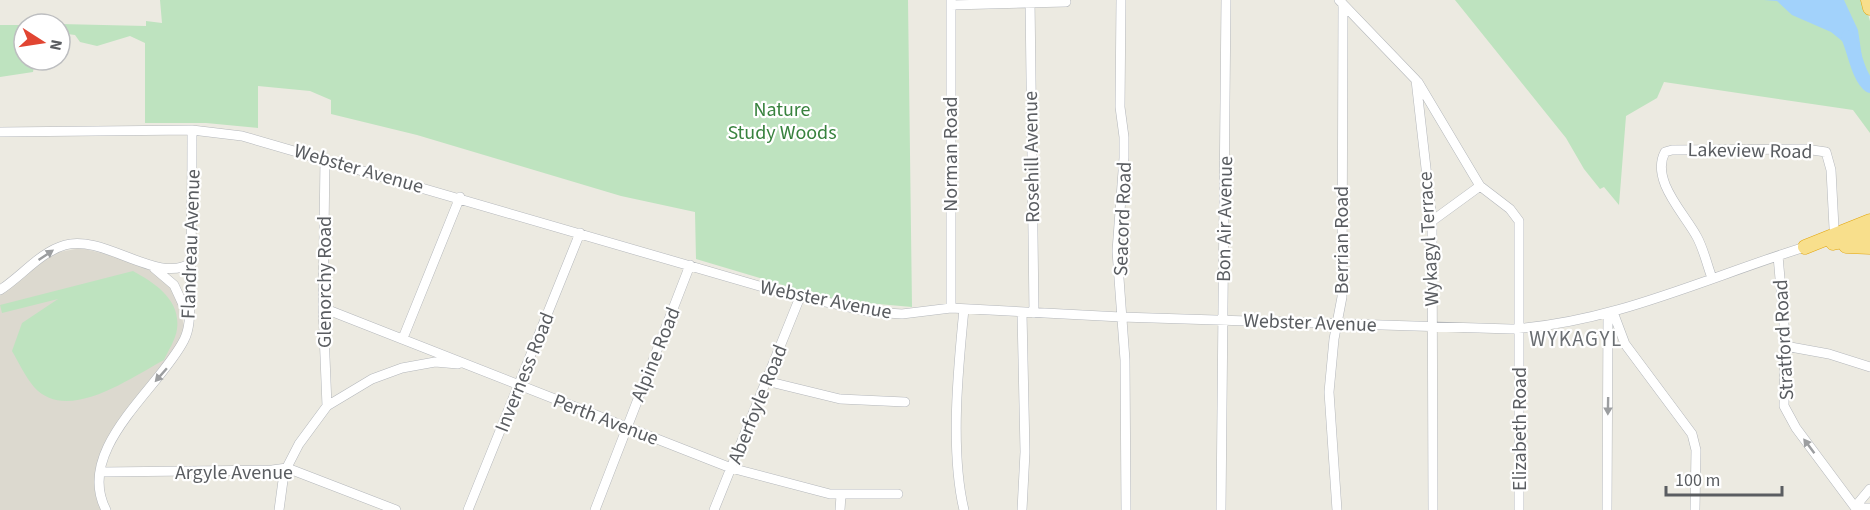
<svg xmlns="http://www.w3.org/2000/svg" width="1870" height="510" font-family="'Source Sans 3',sans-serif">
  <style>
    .education { fill: #dcd9cf }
    .green { fill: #bee3bf }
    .water { fill: #a2d2fb }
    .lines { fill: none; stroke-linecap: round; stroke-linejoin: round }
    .river { stroke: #a2d2fb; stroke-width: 14 }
    .minor-casing { stroke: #b4b7bb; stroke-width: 10 }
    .highway-casing { stroke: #e3a50a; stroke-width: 15 }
    .minor { stroke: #fff; stroke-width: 9 }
    .highway { stroke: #f8df8c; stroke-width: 14 }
    .oneway { fill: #9c9ea0 }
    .labels { text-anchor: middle; stroke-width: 4.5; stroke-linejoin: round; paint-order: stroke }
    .park-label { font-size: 20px; fill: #38823e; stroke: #fff }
    .street-label { font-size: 20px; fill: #5a5d61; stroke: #fff }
    .neighbourhood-label { font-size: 21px; letter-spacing: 1.5px; fill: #6b6f73; stroke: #fff }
  </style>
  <rect width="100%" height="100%" fill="#eceae1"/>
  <path class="education" d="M81,248l63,16 20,15 15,20 5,29 -7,18 -68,91 -11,50 12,23h-110v-215l54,-42z"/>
  <path class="green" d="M160,0h748l4,307 -79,-7 -137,-41 -1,-47 -74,-16 -204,-61 -86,-21v-14l-21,-9 -52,-5v42l-52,-5h-61v-80l-15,-7 -33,10 -17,-4 -5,-7 -15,-2v-9l86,2v-5l16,2z
    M1455,0h409l6,21v112l-17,-23 -189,-28 -7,16 -31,18 -7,89 -15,-18 -4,2 -16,-20 -18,-31z
    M0,25h24v35h11l-2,12 -33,5z
    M133,271c22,12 48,29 44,58 -1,10 -9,22 -13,31 -34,18 -97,64 -130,27 -9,-11 -15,-24 -22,-36l10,-28 36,-24 -56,14 -2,-8z"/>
  <path class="water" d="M1764,0h80l14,30 4,27 -31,-25 -39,-17 -15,-14z"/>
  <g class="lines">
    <path class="river" d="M1848,37c7,15 10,40 22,49"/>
    <g class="minor-casing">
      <path id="minor" d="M951,0v308
        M1030,0l4,313
        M1121,0l-1,107 4,30v21l-7,93 8,109 1,150
        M1339,0l77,80 16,141 1,289
        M951,5l115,-3
        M1418,82l62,104 30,23 9,12v289
        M0,132l192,-2 50,6 538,156 92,20 30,2 49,-6 170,9 390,12c102,-6 197,-52 294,-82
        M325,158l-2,150 4,98
        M1432,221l48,-35
        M1778,256l7,79 -1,71 12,22 61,82
        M154,268l20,17 12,26
        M1712,278c-5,-13 -8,-28 -15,-41 -12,-23 -47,-57 -32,-85l7,-2 133,-1 21,3 5,18 3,58
        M0,290c22,-14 40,-38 65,-45 39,-11 93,40 126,18
        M323,308l408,160 99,26h68
        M1613,312l12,32 67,90 4,16 -1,60
        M403,338l57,-141
        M1785,346l44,8 41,13
        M766,381l74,18 65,3
        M102,472l170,-2 15,-2 109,42
        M1855,507l15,-18
        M1855,507l15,1
        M106,510c-32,-61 54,-122 78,-170 8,-15 5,-37 6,-54 2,-52 2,-104 2,-156
        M279,510l5,-37 15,-29 28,-38 45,-27 30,-11 33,-6 23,2
        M468,510l112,-277
        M595,510l95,-245
        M714,510l86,-213
        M840,510l1,-15
        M964,510c-14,-59 -6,-141 0,-201
        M1022,510l3,-58 -3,-139
        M1221,510l5,-510
        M1337,510l-8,-118 5,-53 8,-42 1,-293
        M1607,510l1,-196"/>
    </g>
    <g class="highway-casing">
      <path id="highway" d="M1868,0l2,8
        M1833,243l37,-8
        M1846,246l24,1
        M1805,247l65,-26"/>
    </g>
    <use href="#minor" class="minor"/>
    <use href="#highway" class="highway"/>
  </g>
  <defs><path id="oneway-solid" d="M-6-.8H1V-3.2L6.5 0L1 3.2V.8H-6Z" transform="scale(1.5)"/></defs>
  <g class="oneway">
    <use href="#oneway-solid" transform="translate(46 255) rotate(-34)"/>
    <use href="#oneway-solid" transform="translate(161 375) rotate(131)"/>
    <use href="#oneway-solid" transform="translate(1608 406) rotate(91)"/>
    <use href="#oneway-solid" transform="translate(1809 446) rotate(-127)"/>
  </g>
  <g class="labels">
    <g class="park-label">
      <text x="782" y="116">Nature<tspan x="782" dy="23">Study Woods</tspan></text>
    </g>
    <g class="street-label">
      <text transform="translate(1750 150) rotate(1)" y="7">Lakeview Road</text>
      <text transform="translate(950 154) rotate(-90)" y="7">Norman Road</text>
      <text transform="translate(1031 157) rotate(-91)" y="7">Rosehill Avenue</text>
      <text transform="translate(359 168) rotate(16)" y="7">Webster Avenue</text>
      <text transform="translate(1122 219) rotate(-88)" y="7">Seacord Road</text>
      <text transform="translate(1224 219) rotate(-89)" y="7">Bon Air Avenue</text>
      <text transform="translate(1428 239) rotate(-93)" y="7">Wykagyl Terrace</text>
      <text transform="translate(1341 240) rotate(-90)" y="7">Berrian Road</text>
      <text transform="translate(190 244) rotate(-88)" y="7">Flandreau Avenue</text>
      <text transform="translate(324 282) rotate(-90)" y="7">Glenorchy Road</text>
      <text transform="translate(826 299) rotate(11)" y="7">Webster Avenue</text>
      <text transform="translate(1310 322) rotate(2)" y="7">Webster Avenue</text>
      <text transform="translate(1783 340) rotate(-93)" y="7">Stratford Road</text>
      <text transform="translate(655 354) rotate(-68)" y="7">Alpine Road</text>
      <text transform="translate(524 372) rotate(-68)" y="7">Inverness Road</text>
      <text transform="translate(757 404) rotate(-68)" y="7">Aberfoyle Road</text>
      <text transform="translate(606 419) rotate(21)" y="7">Perth Avenue</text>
      <text transform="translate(1519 429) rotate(-90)" y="7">Elizabeth Road</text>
      <text x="234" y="479">Argyle Avenue</text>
    </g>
    <g class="neighbourhood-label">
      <text x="1576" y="346">WYKAGYL</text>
    </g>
  </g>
  <g transform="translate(42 42) rotate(102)"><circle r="28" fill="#ffffff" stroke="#bdbec0" stroke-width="1.5"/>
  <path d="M0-4.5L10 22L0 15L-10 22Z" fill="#e14532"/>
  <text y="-9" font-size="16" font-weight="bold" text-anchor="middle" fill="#5a5d61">N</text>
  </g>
  <path d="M1666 486v9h116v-9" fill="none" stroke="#5a5d61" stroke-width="3"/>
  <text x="1675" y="486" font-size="18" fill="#5a5d61" stroke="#ffffff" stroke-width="4.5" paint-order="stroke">100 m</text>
</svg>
